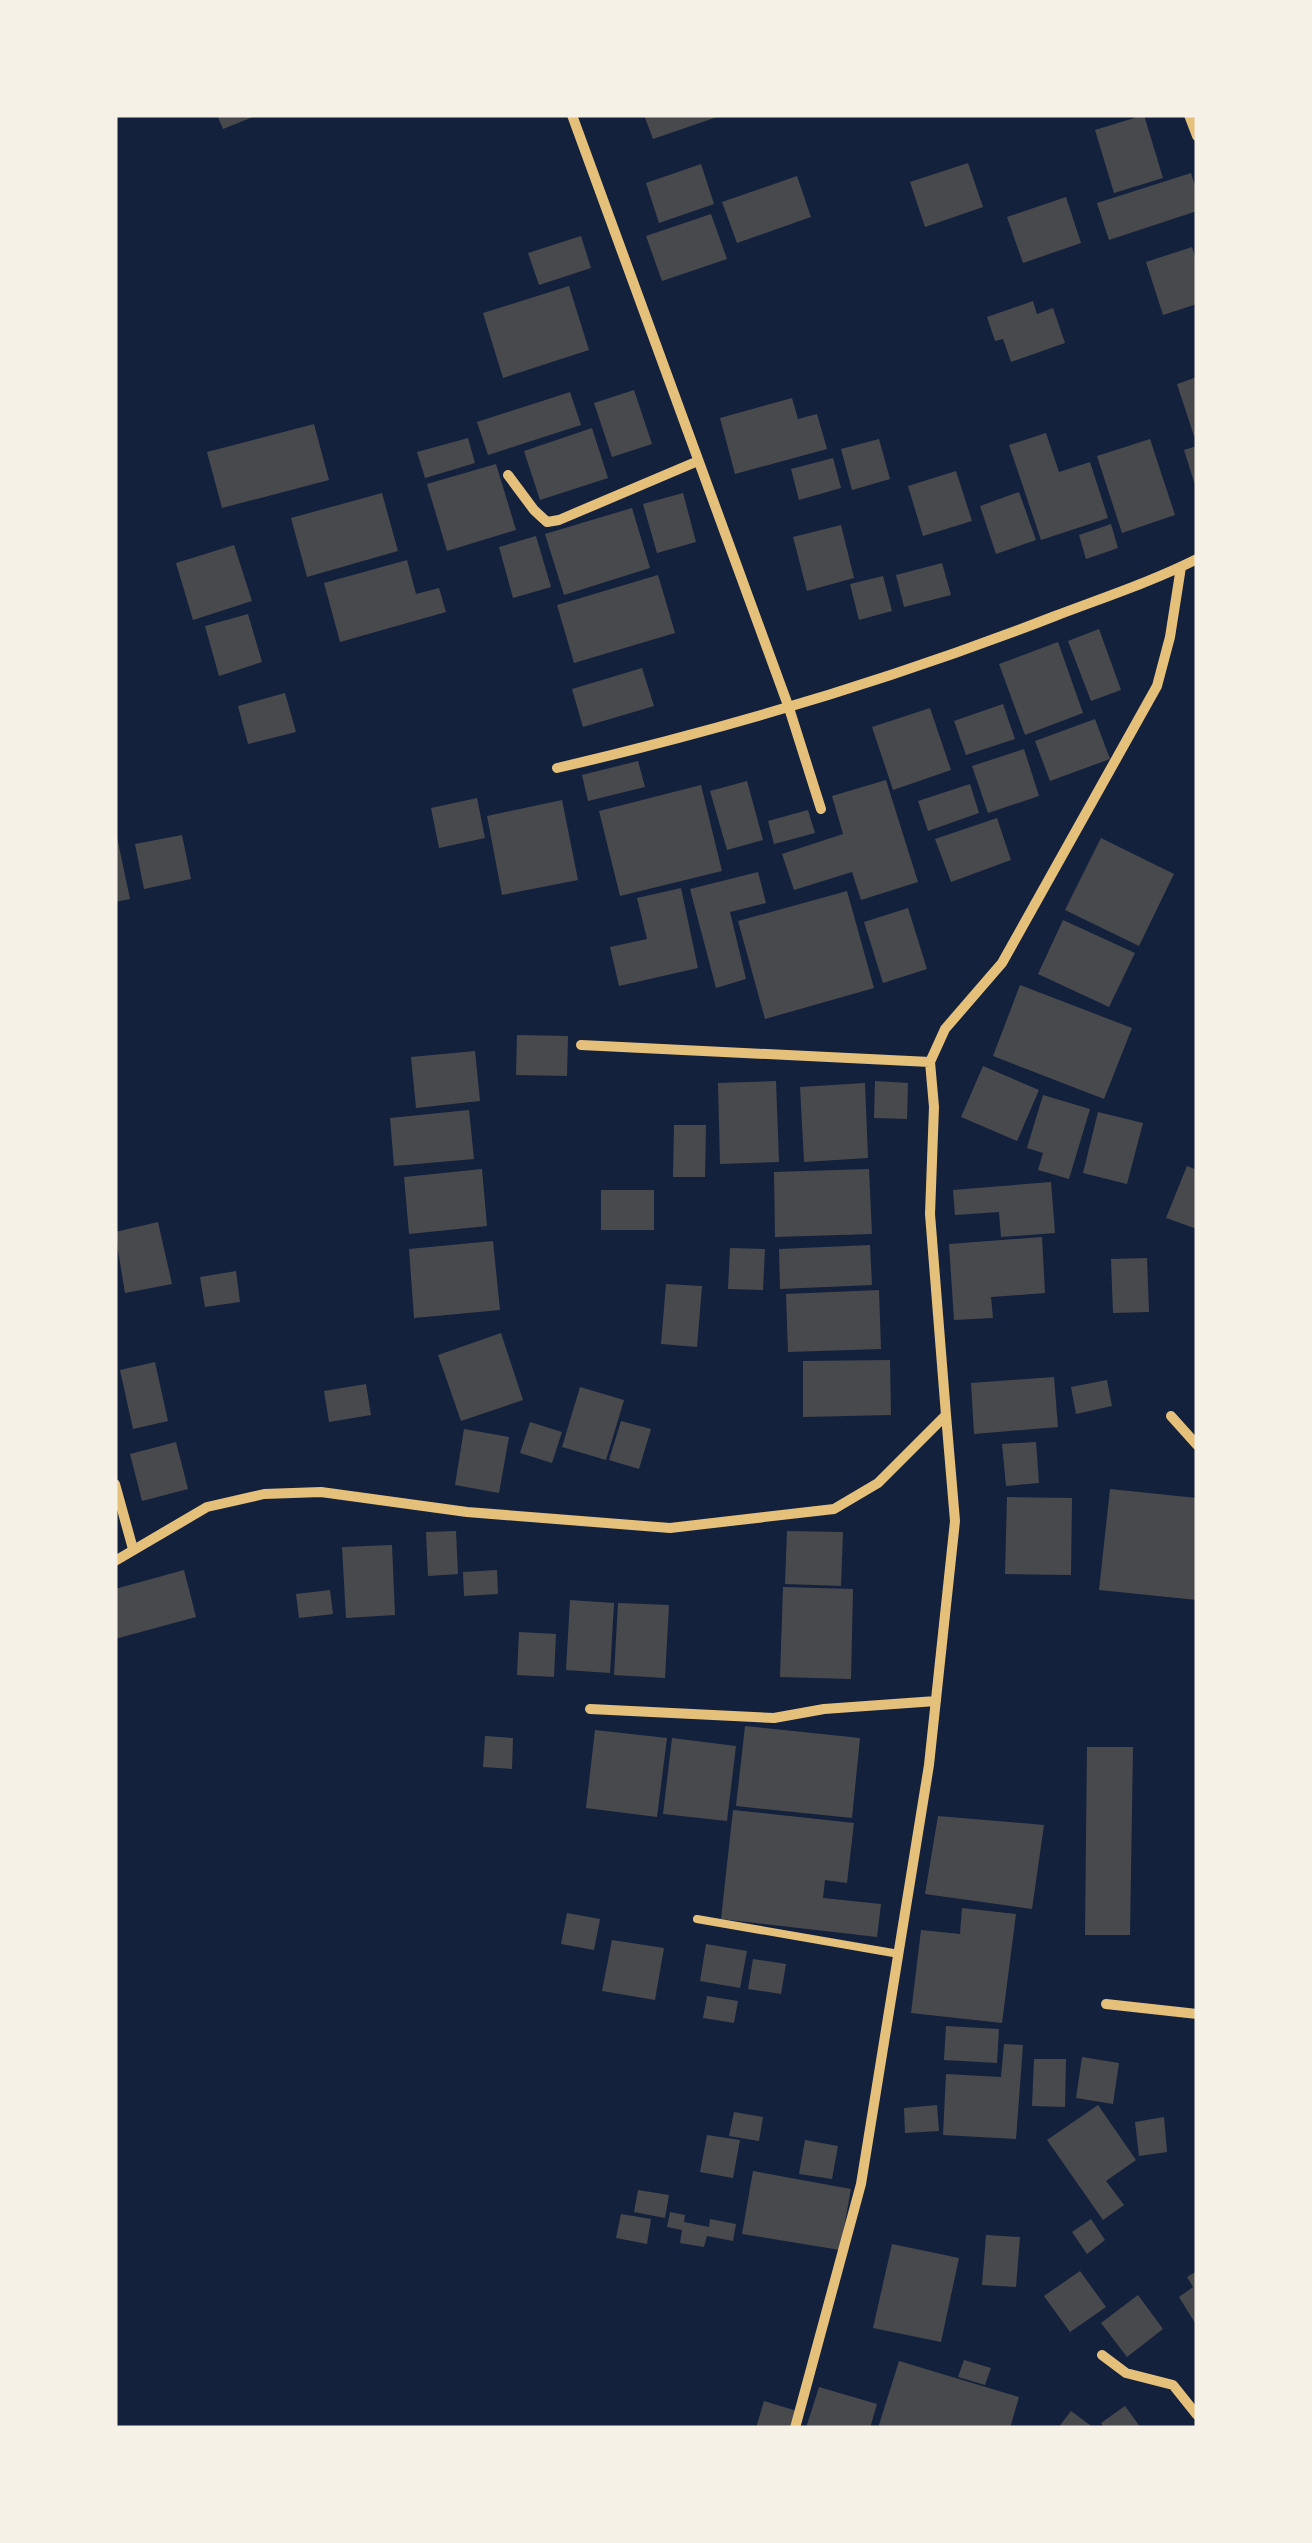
<svg xmlns="http://www.w3.org/2000/svg" width="1312" height="2543" font-family="'Sofia Sans Condensed',sans-serif">
  <style>
    .building { fill: #48494c }
    .lines { fill: none; stroke-linecap: round; stroke-linejoin: round }
    .service { stroke: #e5c07b; stroke-width: 8 }
    .minor { stroke: #e5c07b; stroke-width: 10 }
  </style>
  <rect width="100%" height="100%" fill="#14213d"/>
  <path class="building" d="M217,115h41l-35,14z
    M644,115h75l1,1 -67,23z
    M1144,115l19,63 -49,15 -19,-63z
    M968,163l15,44 -58,20 -15,-45z
    M701,164l13,40 -55,19 -13,-40z
    M1191,173l6,19v19l-88,29 -12,-37z
    M797,176l14,41 -74,26 -15,-41z
    M1066,197l15,46 -58,20 -16,-46z
    M711,214l16,45 -65,22 -16,-45z
    M581,236l10,32 -52,17 -11,-32z
    M1192,247l5,17v40l-34,11 -17,-53z
    M569,286l20,64 -86,28 -20,-65z
    M1033,301l4,13 16,-6 12,35 -54,19 -8,-23 -8,2 -8,-24z
    M1197,377v58l-3,1 -17,-52z
    M634,390l18,54 -40,13 -18,-54z
    M570,392l11,33 -93,30 -11,-33z
    M792,398l6,21 19,-5 10,35 -92,25 -15,-56z
    M314,424l15,56 -107,28 -15,-56z
    M592,428l16,50 -68,22 -16,-49z
    M1046,433l13,39 31,-10 18,56 -67,22 -32,-95z
    M468,438l7,25 -50,15 -8,-26z
    M879,439l11,40 -38,11 -11,-41z
    M1150,439l25,76 -53,18 -25,-77z
    M1197,446v42h-1l-12,-38z
    M833,458l8,30 -42,12 -8,-31z
    M496,464l20,66 -69,21 -20,-67z
    M956,471l16,50 -49,15 -15,-50z
    M1019,492l17,48 -40,14 -16,-48z
    M382,493l16,58 -91,26 -16,-59z
    M683,493l13,49 -39,11 -14,-49z
    M632,508l18,60 -86,27 -19,-61z
    M1111,524l7,24 -32,11 -7,-24z
    M841,525l13,53 -47,13 -14,-54z
    M536,536l15,51 -38,11 -14,-51z
    M234,545l18,56 -59,19 -17,-57z
    M407,560l9,34 23,-6 7,24 -106,30 -16,-59z
    M942,563l9,32 -47,12 -8,-32z
    M658,575l17,58 -101,30 -17,-58z
    M883,576l9,35 -33,9 -9,-36z
    M248,614l14,48 -43,14 -14,-50z
    M1099,629l22,61 -30,11 -23,-60z
    M1058,642l25,71 -58,22 -26,-71z
    M642,668l12,38 -71,21 -11,-38z
    M285,693l11,39 -48,12 -10,-38z
    M1003,704l12,35 -49,16 -12,-34z
    M930,708l21,62 -58,20 -21,-63z
    M1095,719l15,40 -60,22 -15,-40z
    M1024,749l15,47 -51,17 -16,-47z
    M638,761l7,26 -57,14 -6,-26z
    M886,780l32,102 -57,18 -9,-28 -58,18 -12,-36 61,-20 -11,-38z
    M747,781l16,59 -36,10 -17,-59z
    M970,784l9,29 -51,18 -10,-30z
    M701,785l21,86 -102,25 -21,-85z
    M477,798l8,40 -46,10 -8,-40z
    M562,800l16,80 -76,15 -15,-79z
    M808,810l7,23 -41,11 -6,-23z
    M997,818l14,42 -60,22 -16,-43z
    M182,835l9,44 -47,10 -9,-45z
    M117,837l13,62 -15,3v-64z
    M1101,838l73,36 -35,72 -74,-36z
    M758,872l8,31 -36,9 16,67 -30,9 -26,-99z
    M681,888l17,80 -79,18 -9,-39 37,-8 -10,-41z
    M847,891l27,97 -109,31 -27,-98z
    M908,908l19,61 -44,14 -19,-61z
    M1063,920l72,33 -26,54 -71,-33z
    M1020,985l112,43 -28,71 -111,-43z
    M517,1035l51,1 -1,40 -51,-1z
    M475,1051l5,50 -64,7 -5,-51z
    M983,1066l56,24 -22,51 -56,-24z
    M776,1081l3,81 -59,2 -2,-81z
    M875,1081l33,2 -1,36 -33,-1z
    M865,1083l3,75 -64,4 -4,-75z
    M1043,1095l47,14 -21,70 -31,-9 5,-17 -16,-5z
    M469,1110l5,49 -80,7 -4,-48z
    M1098,1112l45,11 -16,61 -44,-11z
    M674,1125h32l-1,52h-32z
    M1187,1166l10,4v59l-31,-11z
    M482,1169l5,57 -78,8 -5,-57z
    M869,1169l3,65 -97,3 -1,-65z
    M1051,1182l4,51 -54,4 -2,-25 -44,3 -2,-25z
    M601,1190h53v40h-53z
    M158,1222l14,62 -47,9 -10,-61z
    M1042,1237l3,56 -54,4 2,21 -39,2 -5,-76z
    M493,1241l7,69 -86,8 -5,-69z
    M870,1245l2,40 -92,4 -1,-40z
    M730,1248l35,1 -2,41 -35,-1z
    M1147,1258l2,54 -36,1 -2,-54z
    M236,1271l4,31 -35,5 -5,-30z
    M666,1284l36,2 -5,61 -36,-3z
    M879,1290l2,59 -93,3 -2,-58z
    M501,1333l22,67 -62,21 -23,-66z
    M890,1360l1,55 -88,2v-56z
    M155,1362l13,59 -35,8 -13,-59z
    M1054,1377l4,50 -84,7 -3,-51z
    M1107,1380l5,26 -36,8 -5,-27z
    M366,1384l5,31 -42,7 -5,-31z
    M580,1387l44,13 -18,60 -44,-13z
    M621,1421l30,8 -12,40 -30,-9z
    M530,1422l32,10 -10,31 -32,-10z
    M464,1429l45,8 -10,56 -44,-8z
    M176,1442l12,47 -46,12 -12,-47z
    M1036,1442l3,41 -33,3 -4,-42z
    M1110,1489l87,9v102l-98,-10z
    M1007,1497l65,1 -1,77 -66,-1z
    M456,1531l2,43 -30,2 -2,-44z
    M787,1531l56,1 -2,54 -56,-2z
    M392,1545l3,70 -49,3 -4,-71z
    M184,1570l12,47 -81,22v-50z
    M497,1570l1,24 -34,2 -1,-24z
    M783,1587l70,2 -2,90 -71,-2z
    M330,1590l3,24 -34,4 -3,-24z
    M570,1600l44,3 -4,70 -44,-3z
    M618,1603l51,2 -4,73 -51,-3z
    M519,1632l37,2 -2,43 -37,-2z
    M745,1726l115,12 -8,80 -116,-12z
    M595,1730l72,8 -10,79 -71,-9z
    M485,1736l28,2 -1,31 -29,-2z
    M672,1738l64,8 -9,75 -64,-7z
    M1087,1747h46l-3,188h-45z
    M733,1810l121,13 -7,60 -22,-3 -2,18 58,6 -4,33 -156,-18z
    M938,1816l106,9 -12,84 -107,-15z
    M962,1908l54,6 -14,109 -91,-10 10,-83 39,4z
    M567,1913l33,6 -6,31 -33,-6z
    M612,1940l52,8 -9,52 -53,-9z
    M706,1944l41,7 -7,37 -40,-7z
    M753,1959l33,5 -5,30 -33,-5z
    M707,1996l31,5 -4,22 -31,-5z
    M946,2026l53,3 -2,34 -53,-3z
    M1004,2044l19,1 -7,94 -73,-4 3,-61 55,3z
    M1082,2057l37,6 -6,41 -37,-6z
    M1034,2059h32l-1,48 -33,-1z
    M937,2105l2,26 -34,2 -1,-25z
    M1098,2105l38,55 -30,21 18,24 -21,15 -56,-80z
    M734,2112l29,5 -4,24 -30,-5z
    M1164,2117l3,35 -28,4 -4,-34z
    M707,2135l33,5 -7,38 -33,-6z
    M805,2140l33,6 -6,33 -33,-5z
    M753,2171l98,18 -11,61 -98,-16z
    M638,2190l31,5 -4,23 -31,-6z
    M670,2212l15,3 -1,7 25,5 1,-8 26,5 -3,17 -26,-5 -3,11 -24,-4 2,-13 -15,-3z
    M621,2214l30,5 -4,25 -31,-6z
    M1091,2219l14,21 -18,14 -15,-22z
    M986,2235l34,2 -4,50 -34,-2z
    M892,2244l67,14 -18,84 -68,-14z
    M1080,2271l26,36 -36,25 -26,-36z
    M1197,2271v55l-18,-29 14,-10 -6,-10z
    M1138,2295l25,34 -36,28 -26,-34z
    M964,2360l27,8 -6,17 -27,-8z
    M899,2361l120,36 -9,31h-132z
    M819,2387l58,17 -7,24h-64z
    M764,2401l33,10 -5,17h-36z
    M1125,2406l16,22h-37l-3,-5z
    M1071,2411l23,17h-36z"/>
  <g class="lines">
    <path class="service" d="M697,1919l202,35"/>
    <path class="minor" d="M572,115l217,593 32,101
      M1189,115l8,21
      M508,475l26,35 13,12 12,-2 139,-59
      M557,768c169,-39 336,-89 498,-152 47,-18 96,-34 142,-57
      M581,1045l349,17 15,-33 57,-66 155,-277 13,-49 11,-70
      M1171,1416l26,29
      M115,1484l18,65
      M115,1561l92,-54 57,-13 57,-2 146,20 203,16 164,-19 44,-26 68,-68 -16,-201 4,-107 -4,-45
      M590,1709l184,9 50,-9 112,-8
      M1106,2004l91,10
      M1102,2355l24,18 47,12 24,30
      M795,2428l66,-244 68,-419 26,-244 -9,-106"/>
  </g>
  <rect width="1312" height="2543" fill="none" stroke="#f6f1e7" stroke-width="235"/>
</svg>
